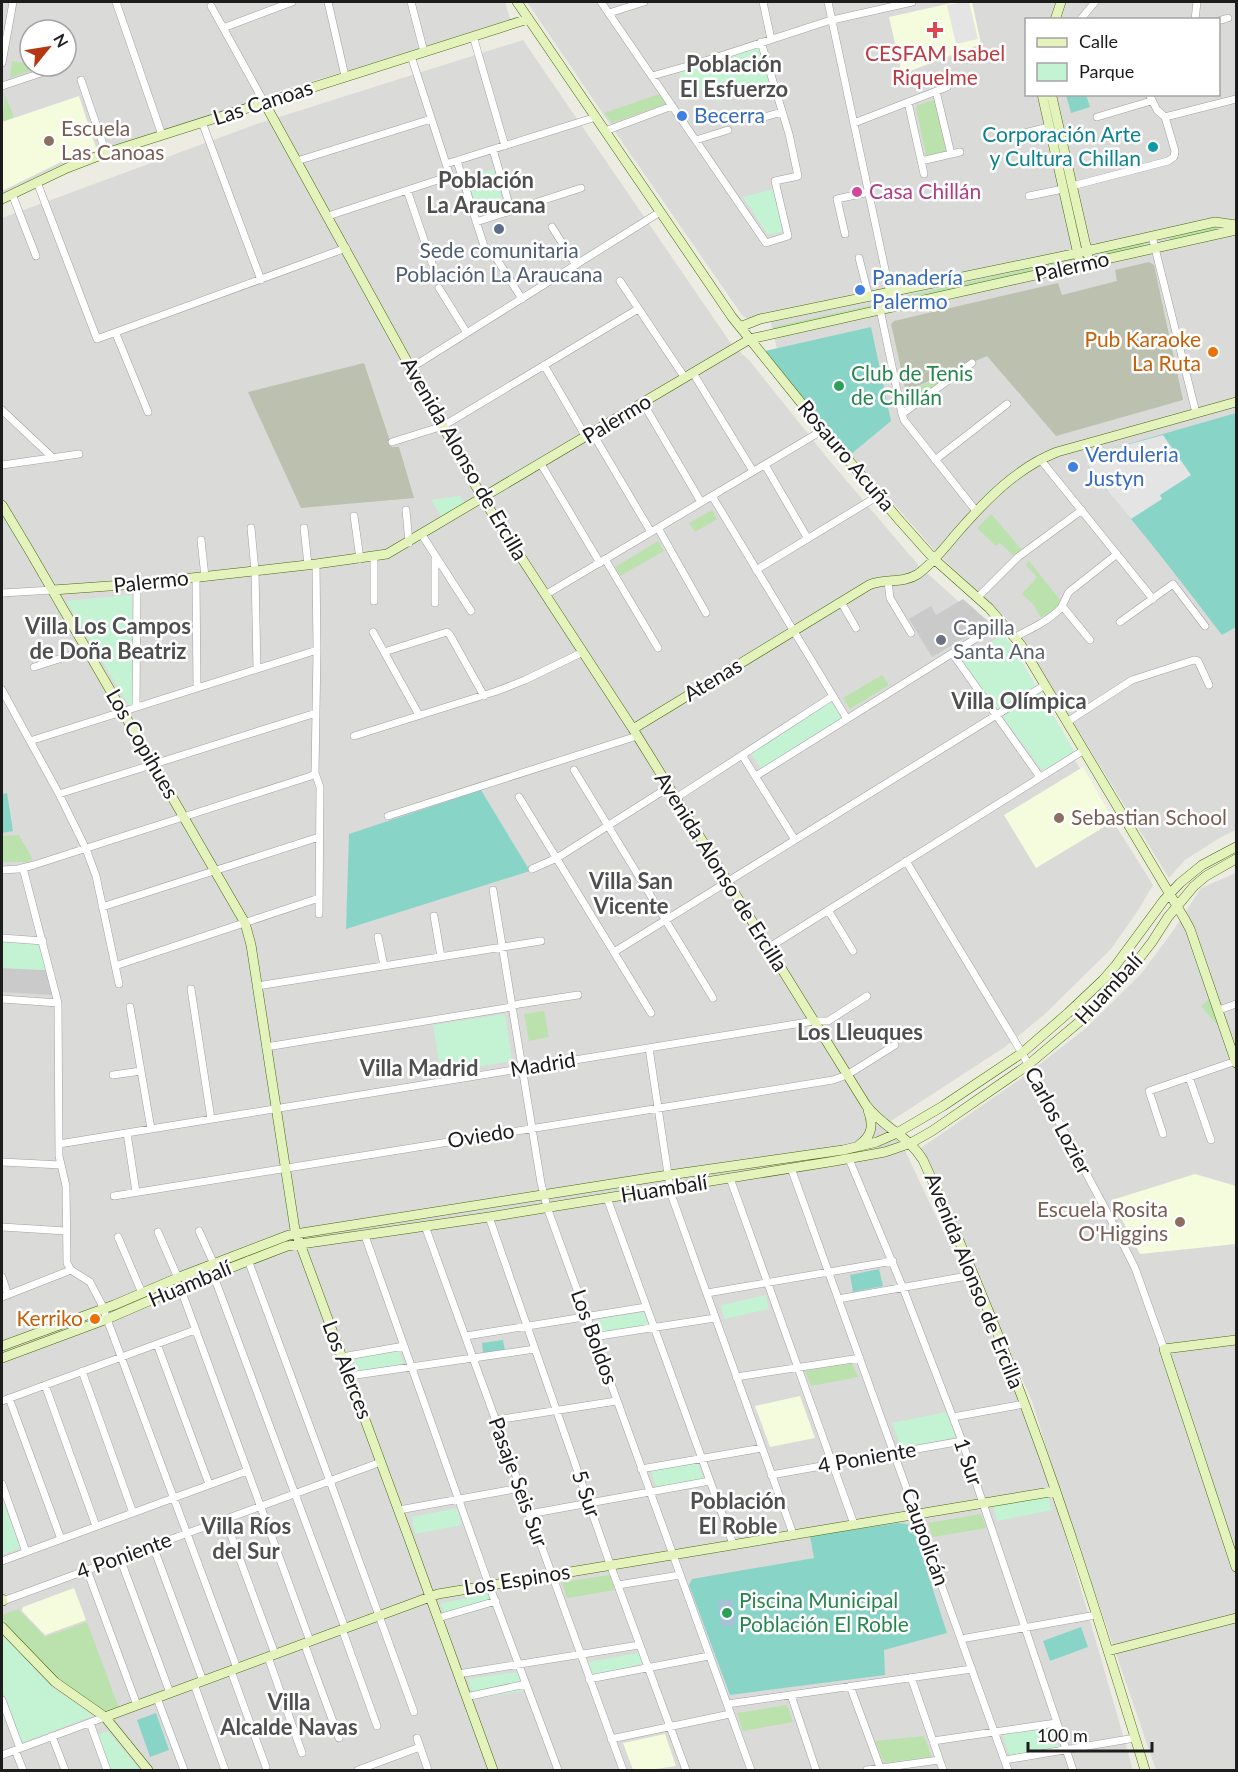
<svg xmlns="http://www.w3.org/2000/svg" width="1238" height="1772" font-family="Lato,sans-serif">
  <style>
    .residential { fill: #dadad9; fill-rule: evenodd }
    .education { fill: #f5fbdd }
    .religious { fill: #cacaca }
    .construction { fill: #bcc0af }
    .grass { fill: #bbe2ad }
    .park { fill: #c3f3d2 }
    .pitch { fill: #88d5c8 }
    .parking { fill: #e4e4e4 }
    .water { fill: #a7c1d6 }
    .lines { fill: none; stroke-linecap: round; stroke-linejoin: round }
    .street-casing { stroke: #a0a0a0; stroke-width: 8 }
    .secondary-casing { stroke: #4a680f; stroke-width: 10 }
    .street { stroke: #fff; stroke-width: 7 }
    .secondary { stroke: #e3f3bb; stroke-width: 9 }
    .health-dot { fill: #e0444e; stroke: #fff; stroke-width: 2 }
    .shop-dot { fill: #3f7fe0; stroke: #fff; stroke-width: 2 }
    .education-dot { fill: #8d6e63; stroke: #fff; stroke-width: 2 }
    .culture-dot { fill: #0f9aa8; stroke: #fff; stroke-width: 2 }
    .hotel-dot { fill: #d1479c; stroke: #fff; stroke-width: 2 }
    .service-dot { fill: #5c6f8a; stroke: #fff; stroke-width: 2 }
    .food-dot { fill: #e8710a; stroke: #fff; stroke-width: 2 }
    .leisure-dot { fill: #2e9e5b; stroke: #fff; stroke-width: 2 }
    .worship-dot { fill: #6b7280; stroke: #fff; stroke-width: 2 }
    .labels { text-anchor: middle; stroke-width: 5; stroke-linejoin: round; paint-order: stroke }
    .health-label { font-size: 21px; fill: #be3a42; stroke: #fff }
    .street-label { font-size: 21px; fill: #1c1c1c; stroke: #fff }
    .shop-label { font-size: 21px; fill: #366cbe; stroke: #fff; text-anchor: start }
    .education-label { font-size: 21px; fill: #785e54; stroke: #fff; text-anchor: start }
    .culture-label { font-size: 21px; fill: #0d838f; stroke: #fff; text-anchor: end }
    .hotel-label { font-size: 21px; fill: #b23c85; stroke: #fff; text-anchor: start }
    .service-label { font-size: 21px; fill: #4e5e75; stroke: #fff }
    .food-label { font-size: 21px; fill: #c56008; stroke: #fff; text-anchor: end }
    .leisure-label { font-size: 21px; fill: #27864d; stroke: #fff; text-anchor: start }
    .worship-label { font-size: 21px; fill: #5b616d; stroke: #fff; text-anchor: start }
    .neighbourhood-label { font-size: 22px; font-weight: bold; fill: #4f4f4f; stroke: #fff }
  </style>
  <rect width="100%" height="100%" fill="#edece3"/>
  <path class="residential" d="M2,2h503l6,20 -238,71 -26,11 -184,60 -61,30zM30,30h36v36h-36z
    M527,2h709v828l-15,7 -36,23 -16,18 -155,-252 -79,-75 -82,-94 -80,-99 4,-9 -8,-33 -20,4 -7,-5 -122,-176zM1026,20h192v74h-192z
    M523,40l209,305 17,15 80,100 90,106 86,77 77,129 71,113 -14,24 -28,40 -65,64 -41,34 -114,74 80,169 51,114 33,95 78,271h-1131v-1552l255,-94z
    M1236,873v897h-80l-95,-276 -29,-93 -111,-253 105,-73 60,-47 55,-54 34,-46 26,-40z"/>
  <path class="education" d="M956,2h16l9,42 -79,30 -13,-57z
    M79,96l18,55 -36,11 -59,29v-69z
    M1083,767l31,54 -78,47 -32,-53z
    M1195,1174l41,12v58l-96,10 -28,-54z
    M800,1396l15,42 -45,9 -15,-41z
    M74,1588l12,32 -41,15 -23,-24 1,-4z
    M665,1734l11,32 -27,4h-16l-10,-27z"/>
  <path class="religious" d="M963,599l27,24 -58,34 -23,-38 22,-13 5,9z
    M2,968l44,2 7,25 -51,-3z"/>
  <path class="construction" d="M1149,262l5,3 29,135 -127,36 -69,-80 -81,35 -15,-67 3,-3 164,-38 4,12 55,-14 -2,-11z
    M364,363l28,84h7l15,51 -113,10 -53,-116z"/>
  <path class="grass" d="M12,61l18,3v2h14l-34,12z
    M659,94l7,10 -54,19 -8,-10z
    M5,95l9,22 -12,5z
    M934,100l2,1 11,49c-4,5 -15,7 -21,5l-10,-47 2,-3z
    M1216,226l2,8 -47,10 -2,-8z
    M1143,243l2,7 -44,10 -1,-8z
    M1073,259l1,7 -176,39 -1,-7z
    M872,305l1,7 -98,22 -2,-7z
    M961,369l-52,38 -3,-15z
    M712,510l5,9 -22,13 -6,-9z
    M991,514l31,36 -6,8 -16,-15 -4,3 -19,-18z
    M658,541l6,10 -44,25 -5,-9z
    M1029,561l32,40 -2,6 -18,11 -7,-13 -12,-11 15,-17 -12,-13z
    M882,675l7,10 -39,24 -7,-11z
    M19,835l14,25 -6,2h-25v-26z
    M1209,999l9,27 -17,-20z
    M544,1011l5,26 -20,4 -5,-27z
    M852,1363l6,14 -47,9 -6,-15z
    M981,1514l5,14 -53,9 -5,-14z
    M610,1575l5,15 -48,8 -5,-16z
    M18,1609l27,28 42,-15 33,89 -12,3 -51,-35 -55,-59v-5z
    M787,1705l6,17 -50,9 -6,-18z
    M924,1736l8,21 -48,6 -9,-22z"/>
  <path class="park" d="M760,46l12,38 -55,18 -5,-15 -26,8 -7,-23z
    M493,169l12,40 -26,8 -12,-40z
    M773,189l11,42 -16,4 -25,-38z
    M460,496l6,10 -23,13 -12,-19z
    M132,595l2,108 -5,3 -63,-105z
    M1003,635l11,13 62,106 -31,20 -84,-113z
    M831,701l11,18 -81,50 -11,-17z
    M2,942l36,2 8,26 -44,-2z
    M505,1014l7,47 -71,12 -8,-48z
    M766,1295l3,14 -45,10 -3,-14z
    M644,1312l5,14 -49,7 -5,-13z
    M398,1348l6,16 -47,8 -5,-17z
    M946,1412l10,25 -55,11 -9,-25z
    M698,1463l6,17 -48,7 -5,-16z
    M1048,1497l4,13 -55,11 -4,-15z
    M2,1498l18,50 -18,7z
    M458,1508l3,17 -46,9 -3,-17z
    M488,1594l4,12 -46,13 -5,-16z
    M2,1635l52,54 32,21 6,6 -71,27 -19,-54z
    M639,1653l3,11 -49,11 -5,-13z
    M518,1672l6,19 -50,8 -6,-20z
    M1049,1726c6,5 10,15 9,22l-45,8 -4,-2 -7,-20 2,-2z
    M108,1731l32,39h-29l-14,-35z"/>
  <path class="pitch" d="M1066,95h20l4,12 -19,6z
    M871,327l20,94 -41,34 -85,-104z
    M1236,413v214l-14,8c-37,-48 -74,-97 -113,-142 -8,-9 -24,-22 -21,-35l5,-4z
    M481,790l49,81 -184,58 3,-95z
    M7,793l6,38 -11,2v-39z
    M879,1269l4,17 -30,6 -3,-17z
    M503,1340l2,11 -22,2 -1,-10z
    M898,1523l9,1 7,7 33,102 -63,17 1,25 -155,20 -41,-110 3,-6 122,-21 -4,-22z
    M1081,1627l7,20 -38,14 -7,-20z
    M156,1713l13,37 -19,7 -13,-37z"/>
  <path class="parking" d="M963,2h6l9,37 -22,5 -9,-39z
    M1163,435l28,40 -31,20 2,4 -31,20 -38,-45 -6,-11 1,-5 5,-4z"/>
  <path class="water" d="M732,1599l4,26 -14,2 -4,-26z"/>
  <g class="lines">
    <g class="street-casing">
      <path id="street" d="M116,2l46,133
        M328,2l17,74
        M411,2l13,50
        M601,2l165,241 22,-7 -13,-55 23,-5 -9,-42 -28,-92
        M763,2l8,37
        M828,2l65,305
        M211,6l53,96
        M609,13l35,-11
        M1080,20l15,-18
        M1195,20l2,-18
        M1218,21l10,-3
        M223,28l69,-26
        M473,36l32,110
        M2,63l11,-61
        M652,76l53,-15 123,-40 84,-19
        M81,80l25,73
        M2,86l48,-16
        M936,91l15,63
        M908,102l16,72
        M1097,117l54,-16
        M1165,117l71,-18
        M757,119l25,-7
        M202,122l59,158
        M854,123l93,-36
        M605,131l67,-25
        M1015,135l34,-8
        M696,140l32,-10
        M493,150l18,61
        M297,161l134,-42
        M457,161l27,85
        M921,161l39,-9
        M446,164l150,-47
        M37,182l60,157 249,-91
        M1072,186l96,-25 6,-4 1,-6 -10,-34 -8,-7 -8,-16
        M407,190l25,73
        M12,194l24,62
        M1029,196l34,-7
        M328,216l122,-40 -39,-120
        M476,222l105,-34
        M552,227l24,38
        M845,234l-8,-35 32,-7
        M1152,236l44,177
        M493,253l29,46
        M859,258l10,39
        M620,281l65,97
        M439,288l28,45
        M877,295l25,119 2,6 72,91
        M116,334l32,78
        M544,365l42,72
        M411,368l249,-156
        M693,373l60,98
        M643,403l58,99
        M2,410l51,48
        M902,414l70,-51
        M593,434l58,98
        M392,442l51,-16 195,-117
        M1040,459l113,140
        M935,460l72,-56
        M541,464l59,99
        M2,465l77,-11
        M765,465l43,74
        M712,496l135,223
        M406,510l3,33
        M354,516l6,43
        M251,528l4,43 2,98
        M304,528l4,37
        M658,528l48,85
        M422,535l49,76
        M201,540l4,37
        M374,557v44
        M435,558v45
        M605,559l53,89
        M756,570l122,-74
        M196,578l1,110
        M888,581l2,17 21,35
        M2,593l51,-3
        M545,595l278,-165
        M978,597l40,-40 64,-47
        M841,602l15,26
        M1063,607l27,33
        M1120,622l53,-38 32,42
        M373,632l46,83
        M1015,637c16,-8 33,-16 45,-28 4,-5 5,-11 9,-17l48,-38
        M384,652l63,-20 3,3 34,61
        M952,653l88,124
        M34,667l53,-17
        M2,690l57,104 27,55 10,27 23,108
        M136,707l1,-123
        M1067,722l65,-42 62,-20 4,1 11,24
        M354,736l143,-45 28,-11 58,-28
        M30,741l287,-91
        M742,755l53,85
        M574,770l139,228
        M315,773l5,14 -1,127
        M756,776l246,-154
        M59,794l257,-81
        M519,797l132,216
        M676,798l157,-102
        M388,816l249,-80
        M906,861l116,192 87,163 26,52 29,81
        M23,868l35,135 1,153 7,30 1,77 4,7
        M532,869l25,-11 112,-71
        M2,870l16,-1 16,-4 277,-89 4,-3 2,-123 -1,-86
        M493,890l48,293 6,24 204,563
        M102,907l217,-70
        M828,910l25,41
        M434,916l7,41
        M378,937l6,29
        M2,938l41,3
        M768,948l316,-198
        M614,952l431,-267
        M115,966l204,-68
        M257,986l284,-45
        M191,989l20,130
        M2,999l56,4
        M130,1007l21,122
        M1219,1010l17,-6
        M266,1047l240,-39 13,-4 59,-9
        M649,1048l22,146 122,340
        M113,1075l28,-4
        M1189,1077l22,63
        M127,1133l9,59
        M1163,1134l-14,-43 87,-30
        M59,1144l755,-123h14l39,-25
        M849,1159l54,129 59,153 111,329
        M2,1162l59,3
        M791,1168l217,602
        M730,1178l124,346
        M114,1196l719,-116 14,-5 48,-30
        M607,1198l126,346
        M489,1217l121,347 76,206
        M425,1226l198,544
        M2,1227l64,4
        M199,1231l15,33
        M158,1232l20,46
        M365,1236l124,349 69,185
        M118,1237l24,56
        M248,1260l82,221 84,231
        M71,1270l19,12 11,21 136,365
        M213,1274l132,354
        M2,1277l6,18
        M180,1287l130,354
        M707,1293l186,-32
        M2,1297l69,-27
        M838,1299l135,-24
        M466,1336l180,-29
        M593,1337l122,-19
        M157,1344l52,140
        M342,1357l62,-11
        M82,1371l51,142
        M349,1376l186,-27
        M736,1377l124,-19
        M45,1385l51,141
        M9,1398l52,141
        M2,1401l193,-71
        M953,1417l71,-13
        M496,1420l120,-19
        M641,1469l121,-21
        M771,1475l191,-34
        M2,1484l24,68
        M399,1510l121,-22
        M529,1514l181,-33
        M225,1519l50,135
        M153,1546l50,135
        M120,1558l50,135
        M2,1561l245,-90
        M87,1570l50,135
        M618,1585l62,-10
        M3,1601l378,-139
        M438,1618l58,-17
        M342,1629l35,97
        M961,1639l135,-24
        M304,1643l35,95
        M268,1657l34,96
        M231,1671l35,96
        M458,1674l181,-29
        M911,1677l32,93
        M589,1679l120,-23
        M194,1684l31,86
        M850,1686l31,84
        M791,1695l25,75
        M466,1697l60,-13
        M157,1698l27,72
        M2,1700l18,48
        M727,1704l245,-35
        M90,1723l17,47
        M52,1736l13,34
        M417,1738l11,32
        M611,1739l119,-25
        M933,1741l123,-18
        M15,1750l8,20
        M2,1755l103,-38
        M1005,1760l130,-22
        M358,1770l62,-23
        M867,1770l72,-10"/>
    </g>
    <g class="secondary-casing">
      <path id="secondary" d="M517,2l215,315 91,113 77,91 34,38 55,49 32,37 163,273 6,11 46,134
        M1055,20l6,-18
        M1042,94l37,165
        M1050,94l2,3 36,158
        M264,102l219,397 150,230 233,376c17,23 42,30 57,55 58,125 108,254 151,385 25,75 48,150 71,225
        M2,199l65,-31 39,-15 422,-134
        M740,327l20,-8 318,-66 137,-31 21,3
        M2,505l27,45 216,373 6,22 44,285 113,306 85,234
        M53,590l84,-6 179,-20 71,-10 363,-215 486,-109
        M633,729l236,-144c15,-7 34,-1 49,-11 15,-11 27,-27 39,-41 28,-32 59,-65 100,-81l179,-50
        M859,1145c13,-9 15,-20 9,-35
        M1236,1340l-72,9 72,218
        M2,1346l112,-41 68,-29 107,-41 373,-59 181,-26 34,-8 20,-9 46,-27 79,-53 46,-40 35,-33 13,-15 48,-65 16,-17 22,-18 34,-18
        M2,1358l105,-39 74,-32 106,-41 202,-29 346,-56 50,-9 26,-9 21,-12 96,-66 63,-53 30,-30 31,-40 16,-25 26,-31 12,-10 30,-17
        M2,1599l1,2h-1
        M2,1627l53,55 50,35 43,53
        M1108,1651l128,-33
        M105,1717l333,-123 618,-103"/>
    </g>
    <use href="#street" class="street"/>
    <use href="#secondary" class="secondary"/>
  </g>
  <path class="health-dot" d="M932 21h6v6h6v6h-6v6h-6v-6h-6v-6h6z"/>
  <g class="shop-dot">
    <circle cx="682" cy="116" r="6"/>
    <circle cx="860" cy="290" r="6"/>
    <circle cx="1073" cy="467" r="6"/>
  </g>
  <g class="education-dot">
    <circle cx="49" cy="141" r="6"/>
    <circle cx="1059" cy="818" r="6"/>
    <circle cx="1180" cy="1222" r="6"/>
  </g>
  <circle class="culture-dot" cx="1153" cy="147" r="6"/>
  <circle class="hotel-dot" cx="857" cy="192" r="6"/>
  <circle class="service-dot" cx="499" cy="229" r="6"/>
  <g class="food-dot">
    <circle cx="1213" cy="352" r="6"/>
    <circle cx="95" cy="1319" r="6"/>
  </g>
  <g class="leisure-dot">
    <circle cx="839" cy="386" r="6"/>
    <circle cx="727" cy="1613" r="6"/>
  </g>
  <circle class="worship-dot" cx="941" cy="640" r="6"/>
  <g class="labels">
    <g class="health-label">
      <text x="935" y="61">CESFAM Isabel<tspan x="935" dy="24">Riquelme</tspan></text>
    </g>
    <g class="street-label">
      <text transform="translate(263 103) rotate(-18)" y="7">Las Canoas</text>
      <text transform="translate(1072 267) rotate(-13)" y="7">Palermo</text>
      <text transform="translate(617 419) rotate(-31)" y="7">Palermo</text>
      <text transform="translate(846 456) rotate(50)" y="7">Rosauro Acuña</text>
      <text transform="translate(464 459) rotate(60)" y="7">Avenida Alonso de Ercilla</text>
      <text transform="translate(151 582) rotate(-6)" y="7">Palermo</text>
      <text transform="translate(713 680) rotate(-31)" y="7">Atenas</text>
      <text transform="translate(142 744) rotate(60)" y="7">Los Copihues</text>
      <text transform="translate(721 872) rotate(58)" y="7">Avenida Alonso de Ercilla</text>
      <text transform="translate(1109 989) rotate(-47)" y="7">Huambalí</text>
      <text transform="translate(543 1065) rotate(-9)" y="7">Madrid</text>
      <text transform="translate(1058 1121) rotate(62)" y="7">Carlos Lozier</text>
      <text transform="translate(481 1136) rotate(-9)" y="7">Oviedo</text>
      <text transform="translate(664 1189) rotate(-9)" y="7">Huambalí</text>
      <text transform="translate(974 1281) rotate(68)" y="7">Avenida Alonso de Ercilla</text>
      <text transform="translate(190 1284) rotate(-23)" y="7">Huambalí</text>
      <text transform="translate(594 1337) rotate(70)" y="7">Los Boldos</text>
      <text transform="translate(347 1370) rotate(69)" y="7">Los Alerces</text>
      <text transform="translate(867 1458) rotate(-10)" y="7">4 Poniente</text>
      <text transform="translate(968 1462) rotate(71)" y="7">1 Sur</text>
      <text transform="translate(518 1482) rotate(70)" y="7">Pasaje Seis Sur</text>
      <text transform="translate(586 1494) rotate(71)" y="7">5 Sur</text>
      <text transform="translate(925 1537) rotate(70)" y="7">Caupolicán</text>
      <text transform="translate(124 1556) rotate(-20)" y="7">4 Poniente</text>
      <text transform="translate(517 1580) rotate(-9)" y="7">Los Espinos</text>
    </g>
    <g class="shop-label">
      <text x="694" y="123">Becerra</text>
      <text x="872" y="285">Panadería<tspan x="872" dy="24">Palermo</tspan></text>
      <text x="1085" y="462">Verduleria<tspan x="1085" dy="24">Justyn</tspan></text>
    </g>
    <g class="education-label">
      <text x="61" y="136">Escuela<tspan x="61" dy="24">Las Canoas</tspan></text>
      <text x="1071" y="825">Sebastian School</text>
      <text x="1168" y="1217" text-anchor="end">Escuela Rosita<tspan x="1168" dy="24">O'Higgins</tspan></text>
    </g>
    <g class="culture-label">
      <text x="1141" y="142">Corporación Arte<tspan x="1141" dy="24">y Cultura Chillan</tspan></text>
    </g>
    <g class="hotel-label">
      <text x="869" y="199">Casa Chillán</text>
    </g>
    <g class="service-label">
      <text x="499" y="258">Sede comunitaria<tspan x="499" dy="24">Población La Araucana</tspan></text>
    </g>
    <g class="food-label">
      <text x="1201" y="347">Pub Karaoke<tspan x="1201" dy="24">La Ruta</tspan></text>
      <text x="83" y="1326">Kerriko</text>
    </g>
    <g class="leisure-label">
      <text x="851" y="381">Club de Tenis<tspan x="851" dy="24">de Chillán</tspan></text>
      <text x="739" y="1608">Piscina Municipal<tspan x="739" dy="24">Población El Roble</tspan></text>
    </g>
    <g class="worship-label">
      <text x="953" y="635">Capilla<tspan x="953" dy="24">Santa Ana</tspan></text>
    </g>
    <g class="neighbourhood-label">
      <text x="734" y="72">Población<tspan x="734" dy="25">El Esfuerzo</tspan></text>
      <text x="486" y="188">Población<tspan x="486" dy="25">La Araucana</tspan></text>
      <text x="108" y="634">Villa Los Campos<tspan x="108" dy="25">de Doña Beatriz</tspan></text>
      <text x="1019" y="709">Villa Olímpica</text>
      <text x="631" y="889">Villa San<tspan x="631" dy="25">Vicente</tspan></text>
      <text x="860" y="1040">Los Lleuques</text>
      <text x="419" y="1076">Villa Madrid</text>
      <text x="738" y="1509">Población<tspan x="738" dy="25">El Roble</tspan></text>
      <text x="246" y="1534">Villa Ríos<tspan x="246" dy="25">del Sur</tspan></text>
      <text x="289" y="1710">Villa<tspan x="289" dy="25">Alcalde Navas</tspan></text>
    </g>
  </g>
  <rect width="1238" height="1772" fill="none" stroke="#1c1c1c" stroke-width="6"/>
  <rect x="1025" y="18" width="195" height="78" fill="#ffffff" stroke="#a4a4a4" stroke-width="1.5"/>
  <rect x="1037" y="38" width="30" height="9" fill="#e3f3bb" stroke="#a4a4a4" stroke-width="1.5"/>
  <text x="1079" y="48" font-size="18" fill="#1c1c1c">Calle</text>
  <rect x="1037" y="63" width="30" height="18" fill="#c3f3d2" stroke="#a4a4a4" stroke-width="1.5"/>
  <text x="1079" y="78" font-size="18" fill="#1c1c1c">Parque</text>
  <g transform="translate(48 48) rotate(60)"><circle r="28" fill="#ffffff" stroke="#a4a4a4" stroke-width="1.5"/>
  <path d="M0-4.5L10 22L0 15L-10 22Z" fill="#b53813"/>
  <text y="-9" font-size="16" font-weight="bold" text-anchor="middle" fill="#1c1c1c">N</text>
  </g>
  <path d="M1028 1742v9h124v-9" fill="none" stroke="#1c1c1c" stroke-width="3"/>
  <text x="1037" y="1742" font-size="18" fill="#1c1c1c" stroke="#ffffff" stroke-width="4.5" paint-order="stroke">100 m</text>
</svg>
